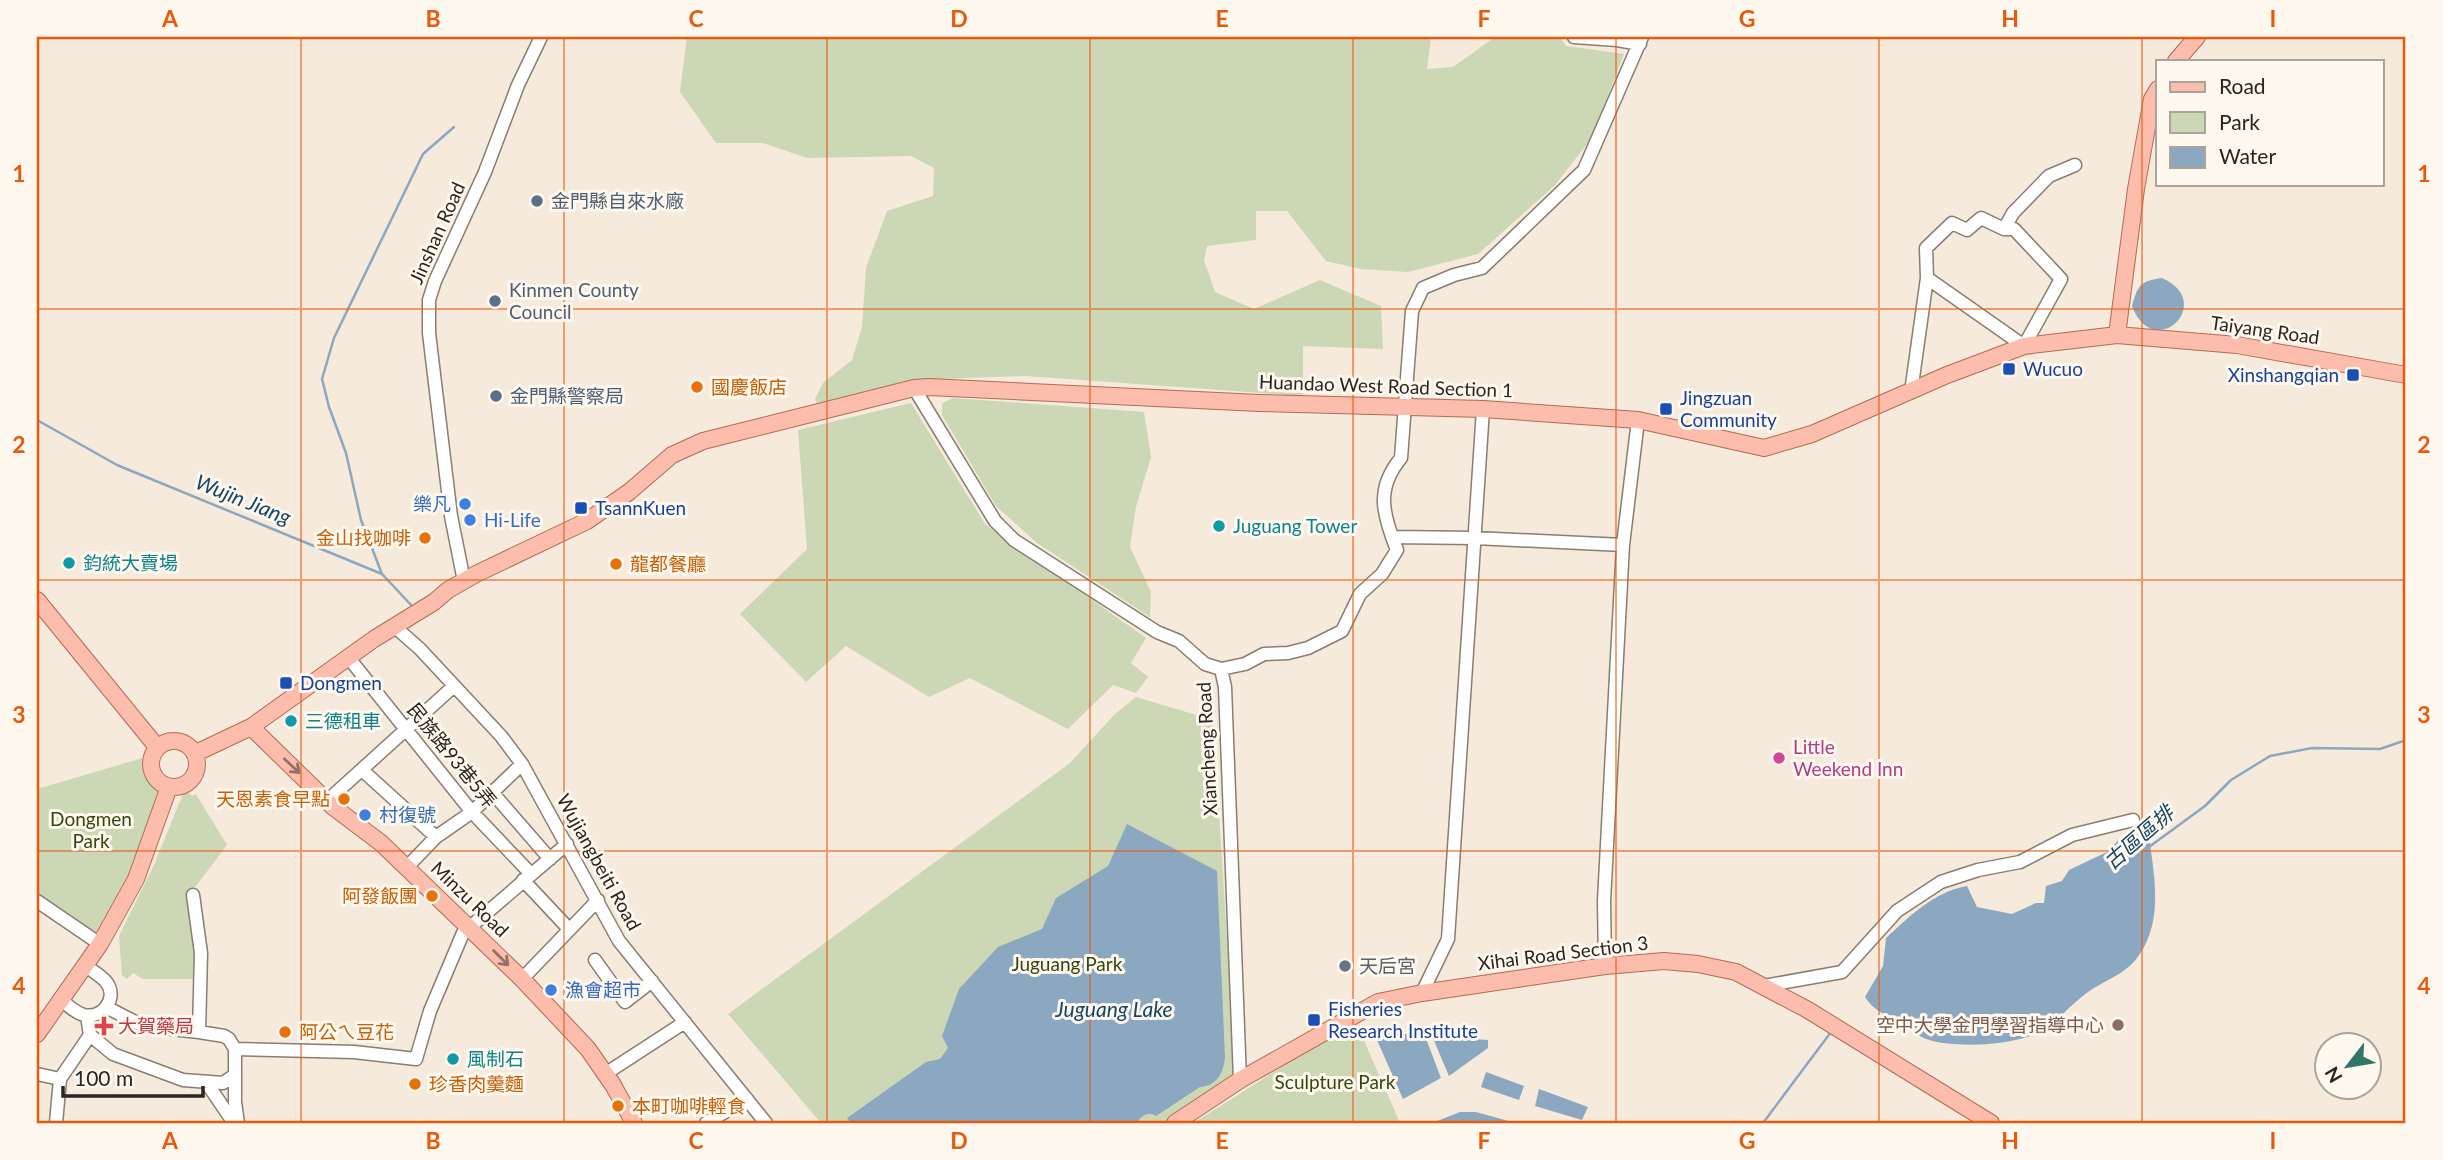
<svg xmlns="http://www.w3.org/2000/svg" width="2443" height="1160" font-family="Lato,'Noto Sans TC',sans-serif">
  <style>
    .green { fill: #ccd7b6 }
    .water { fill: #8ba8c0 }
    .lines { fill: none; stroke-linecap: round; stroke-linejoin: round }
    .stream { stroke: #8ba8c0; stroke-width: 2.5 }
    .minor-casing { stroke: #887e71; stroke-width: 15 }
    .major-casing { stroke: #b26b57; stroke-width: 18 }
    .minor { stroke: #fff; stroke-width: 12 }
    .major { stroke: #fdbdac; stroke-width: 16 }
    .oneway { stroke: #947166 }
    .grid { fill: none; stroke: #e8590c; stroke-width: 2; stroke-opacity: 0.55 }
    .service-dot { fill: #5c6f8a; stroke: #fff8ef; stroke-width: 2.5 }
    .transit-dot { fill: #1a4fb4; stroke: #fff8ef; stroke-width: 2.5 }
    .food-dot { fill: #e8710a; stroke: #fff8ef; stroke-width: 2.5 }
    .shop-dot { fill: #3f7fe0; stroke: #fff8ef; stroke-width: 2.5 }
    .culture-dot { fill: #0f9aa8; stroke: #fff8ef; stroke-width: 2.5 }
    .hotel-dot { fill: #d1479c; stroke: #fff8ef; stroke-width: 2.5 }
    .worship-dot { fill: #6b7280; stroke: #fff8ef; stroke-width: 2.5 }
    .education-dot { fill: #8d6e63; stroke: #fff8ef; stroke-width: 2.5 }
    .health-dot { fill: #e0444e; stroke: #fff8ef; stroke-width: 2.5 }
    .labels { text-anchor: middle; stroke-width: 6; stroke-linejoin: round; paint-order: stroke }
    .service-label { font-size: 19px; fill: #4e5e75; stroke: #fff8ef; text-anchor: start }
    .street-label { font-size: 19px; fill: #2a2520; stroke: #fff8ef }
    .transit-label { font-size: 19px; fill: #164399; stroke: #fff8ef; text-anchor: start }
    .food-label { font-size: 19px; fill: #c56008; stroke: #fff8ef; text-anchor: start }
    .shop-label { font-size: 19px; fill: #366cbe; stroke: #fff8ef; text-anchor: start }
    .culture-label { font-size: 19px; fill: #0d838f; stroke: #fff8ef; text-anchor: start }
    .hotel-label { font-size: 19px; fill: #b23c85; stroke: #fff8ef; text-anchor: start }
    .park-label { font-size: 19px; fill: #374510; stroke: #fff8ef }
    .worship-label { font-size: 19px; fill: #5b616d; stroke: #fff8ef; text-anchor: start }
    .education-label { font-size: 19px; fill: #785e54; stroke: #fff8ef; text-anchor: end }
    .health-label { font-size: 19px; fill: #be3a42; stroke: #fff8ef; text-anchor: start }
    .water-label { font-size: 21px; font-style: italic; fill: #154567; stroke: #fff8ef }
    .neatline { fill: none; stroke: #e8590c; stroke-width: 2.5 }
    .grid-label { font-size: 23px; text-anchor: middle; font-weight: bold; fill: #e8590c }
  </style>
  <rect width="100%" height="100%" fill="#f5eadb"/>
  <path class="green" d="M687,37h744l-4,32 26,-2 42,-30h65l6,9 58,8 -33,85 -36,46 -77,69 -70,18 -47,-3 -35,-8 -39,-50h-31v29l-49,6 -3,14 11,32 39,17 66,-29 61,26 2,43 -80,-3v50l-277,-20 -117,4 -91,26 -3,-7 8,-16 29,-23 10,-33 4,-59 21,-57 46,-15 1,-28 -23,-12 -104,2 -44,-15h-47l-36,-51z
    M953,398l191,14 7,45 -15,50 -6,40 21,45 -1,25 -113,-74 -41,-37 -54,-91v-12z
    M911,403l74,121 161,114 -15,25 17,14 -12,16 -23,-8 -45,44 -98,-51 -41,19 -83,-51 -40,36 -66,-68 67,-65 -9,-119z
    M1136,697l77,23 23,359 -69,44h-346l-93,-109 342,-251 45,-49z
    M146,757l2,24 12,10 -29,88 -33,60 -61,-41v-24l2,-3 -2,-2v-80z
    M185,789l7,7 4,-2 31,51 -37,49 8,41 -4,44h-51l-10,-6 -6,6 -5,-4 -3,-39 35,-71z
    M1355,1020l45,103h-206z"/>
  <path class="water" d="M2162,278c55,24 -8,86 -30,28 6,-21 8,-25 30,-28z
    M1127,824l90,47 8,187c-2,15 -8,28 -25,29l-44,29c-9,-5 -15,0 -19,7h-286l-4,-5 79,-56 14,-3 8,-11 -6,-12 17,-47 39,-42 44,-18 14,-31 52,-32z
    M2136,834l13,3c5,37 13,76 -5,110 -14,26 -31,29 -53,43 -17,11 -29,27 -45,38 -25,18 -92,21 -120,11 -10,-4 -19,-12 -28,-17 -14,-8 -25,-12 -33,-25l18,-31 3,-28c25,-23 48,-46 81,-52l10,21 35,7 24,-11h8l2,-17 16,-5 7,-11 40,-19 10,-12z
    M1373,1031l52,5 16,42 -38,21z
    M1432,1036l56,4v8l-39,28z
    M1486,1072l38,14 -5,14 -38,-13z
    M1539,1089l49,18 -6,13 -47,-14z
    M1460,1112h16l40,11h-84z"/>
  <g class="lines">
    <path class="stream" d="M37,420l80,45 265,109 31,33
      M382,574l-21,-54 -15,-67 -17,-46 -7,-28 12,-41 89,-184 31,-27
      M2149,847l56,-41 26,-26 39,-24 42,-8 68,1 26,-9
      M1763,1123l68,-91"/>
    <g class="minor-casing">
      <path id="minor" d="M1574,37l43,3 23,4
        M1927,278l-1,-30 26,-25 15,7 14,-12 23,11 9,-16 36,-37 26,-11
        M914,388l81,133 19,19 143,92 22,9 26,23 16,5
        M1911,392l16,-114 97,68 37,-67 -47,-50h-10
        M1392,537l83,1 148,7
        M464,581l-13,-65 -22,-183v-33l6,-19 50,-109 33,-87 23,-48
        M394,626l26,23 81,87 21,28 97,177 147,182
        M348,657l124,155 59,62
        M362,770l74,67
        M491,791l59,68
        M328,800l126,-114
        M407,867l29,-30 36,-25 50,-48
        M523,880l46,49
        M193,895l8,58 -2,79
        M37,901l63,43
        M595,960l30,42 27,-21
        M1605,966l-1,-65 19,-356 15,-125
        M522,979l76,-79
        M1764,986l78,-14 55,-61 44,-29 37,-12 42,-8 52,-27 61,-15
        M1422,993l26,-54 35,-530
        M61,1000c7,5 14,13 23,15 18,4 34,-16 23,-32 -5,-7 -15,-12 -22,-18
        M106,1007l37,19 56,6 25,4 5,3 6,10v53l3,21
        M90,1035l23,19 70,26 40,3 12,-8
        M235,1049l119,3 62,7 14,-48 33,-78 104,-89
        M37,1074l23,5
        M605,1074l80,-52
        M60,1079l30,-44 -3,-19
        M1240,1080l-15,-393 -4,-18 24,-5 19,-10 24,-1 20,-5 34,-17 18,-37 22,-20 15,-24c-14,-35 -22,-61 4,-92l11,-147 11,-23 31,-13 28,-7 102,-98 58,-133
        M206,1082l28,41
        M56,1123l4,-44
        M706,1123l41,-24"/>
    </g>
    <g class="major-casing">
      <path id="major" d="M2176,61l21,-24
        M2117,335l19,-146 16,-90 6,-10
        M37,600l120,147
        M251,727l81,79 49,37 141,136 66,70 25,36 21,38
        M151 764a23 23 0 1 1 46 0a23 23 0 1 1-46 0Z
        M196,753l55,-26 123,-88 60,-37 14,-12 28,-16 111,-53 42,-29 43,-37 31,-14 211,-53 15,-1 330,16 224,6 155,11 126,28 48,-14 135,-59 77,-29 93,-11 120,10 169,30
        M37,1034l63,-90 36,-65 33,-92
        M1175,1123l65,-43 138,-78 44,-9 183,-27 59,-5 34,3 38,8 72,38 183,113"/>
    </g>
    <use href="#minor" class="minor"/>
    <use href="#major" class="major"/>
  </g>
  <defs><path id="oneway-shaft" d="M-6 0H5M1.5-3L5.5 0L1.5 3" fill="none" stroke-width="1.6" stroke-linecap="round" stroke-linejoin="round" transform="scale(1.75)"/></defs>
  <g class="oneway">
    <use href="#oneway-shaft" transform="translate(292 766) rotate(43)"/>
    <use href="#oneway-shaft" transform="translate(501 958) rotate(45)"/>
  </g>
  <path class="grid" d="M301,37v1086M564,37v1086M827,37v1086M1090,37v1086M1353,37v1086M1616,37v1086M1879,37v1086M2142,37v1086M37,309h2369M37,580h2369M37,851h2369"/>
  <g class="service-dot">
    <circle cx="537" cy="201" r="7"/>
    <circle cx="495" cy="301" r="7"/>
    <circle cx="496" cy="396" r="7"/>
  </g>
  <g class="transit-dot">
    <rect x="2002" y="362" width="14" height="14" rx="3.5"/>
    <rect x="2346" y="368" width="14" height="14" rx="3.5"/>
    <rect x="1659" y="402" width="14" height="14" rx="3.5"/>
    <rect x="574" y="501" width="14" height="14" rx="3.5"/>
    <rect x="279" y="676" width="14" height="14" rx="3.5"/>
    <rect x="1307" y="1013" width="14" height="14" rx="3.5"/>
  </g>
  <g class="food-dot">
    <circle cx="697" cy="387" r="7"/>
    <circle cx="425" cy="538" r="7"/>
    <circle cx="616" cy="564" r="7"/>
    <circle cx="344" cy="799" r="7"/>
    <circle cx="432" cy="896" r="7"/>
    <circle cx="285" cy="1032" r="7"/>
    <circle cx="415" cy="1084" r="7"/>
    <circle cx="618" cy="1106" r="7"/>
  </g>
  <g class="shop-dot">
    <circle cx="465" cy="504" r="7"/>
    <circle cx="470" cy="520" r="7"/>
    <circle cx="365" cy="815" r="7"/>
    <circle cx="551" cy="990" r="7"/>
  </g>
  <g class="culture-dot">
    <circle cx="1219" cy="526" r="7"/>
    <circle cx="69" cy="563" r="7"/>
    <circle cx="291" cy="721" r="7"/>
    <circle cx="453" cy="1059" r="7"/>
  </g>
  <circle class="hotel-dot" cx="1779" cy="758" r="7"/>
  <circle class="worship-dot" cx="1345" cy="966" r="7"/>
  <circle class="education-dot" cx="2118" cy="1025" r="7"/>
  <path class="health-dot" d="M100.5 1015.5h7v7h7v7h-7v7h-7v-7h-7v-7h7z"/>
  <g class="labels">
    <g class="service-label">
      <text x="551" y="208">金門縣自來水廠</text>
      <text x="509" y="297">Kinmen County<tspan x="509" dy="22">Council</tspan></text>
      <text x="510" y="403">金門縣警察局</text>
    </g>
    <g class="street-label">
      <text transform="translate(437 233) rotate(-66)" y="7">Jinshan Road</text>
      <text transform="translate(2265 330) rotate(8)" y="7">Taiyang Road</text>
      <text transform="translate(1386 386) rotate(2)" y="7">Huandao West Road Section 1</text>
      <text transform="translate(1207 749) rotate(-93)" y="7">Xiancheng Road</text>
      <text transform="translate(452 755) rotate(51)" y="7">民族路93巷5弄</text>
      <text transform="translate(599 862) rotate(61)" y="7">Wujiangbeiti Road</text>
      <text transform="translate(470 899) rotate(44)" y="7">Minzu Road</text>
      <text transform="translate(1563 953) rotate(-7)" y="7">Xihai Road Section 3</text>
    </g>
    <g class="transit-label">
      <text x="2023" y="376">Wucuo</text>
      <text x="2339" y="382" text-anchor="end">Xinshangqian</text>
      <text x="1680" y="405">Jingzuan<tspan x="1680" dy="22">Community</tspan></text>
      <text x="595" y="515">TsannKuen</text>
      <text x="300" y="690">Dongmen</text>
      <text x="1328" y="1016">Fisheries<tspan x="1328" dy="22">Research Institute</tspan></text>
    </g>
    <g class="food-label">
      <text x="711" y="394">國慶飯店</text>
      <text x="411" y="545" text-anchor="end">金山找咖啡</text>
      <text x="630" y="571">龍都餐廳</text>
      <text x="330" y="806" text-anchor="end">天恩素食早點</text>
      <text x="418" y="903" text-anchor="end">阿發飯團</text>
      <text x="299" y="1039">阿公ㄟ豆花</text>
      <text x="429" y="1091">珍香肉羹麵</text>
      <text x="632" y="1113">本町咖啡輕食</text>
    </g>
    <g class="shop-label">
      <text x="451" y="511" text-anchor="end">樂凡</text>
      <text x="484" y="527">Hi-Life</text>
      <text x="379" y="822">村復號</text>
      <text x="565" y="997">漁會超市</text>
    </g>
    <g class="culture-label">
      <text x="1233" y="533">Juguang Tower</text>
      <text x="83" y="570">鈞統大賣場</text>
      <text x="305" y="728">三德租車</text>
      <text x="467" y="1066">風制石</text>
    </g>
    <g class="hotel-label">
      <text x="1793" y="754">Little<tspan x="1793" dy="22">Weekend Inn</tspan></text>
    </g>
    <g class="park-label">
      <text x="91" y="826">Dongmen<tspan x="91" dy="22">Park</tspan></text>
      <text x="1067" y="971">Juguang Park</text>
      <text x="1335" y="1089">Sculpture Park</text>
    </g>
    <g class="worship-label">
      <text x="1359" y="973">天后宮</text>
    </g>
    <g class="education-label">
      <text x="2104" y="1032">空中大學金門學習指導中心</text>
    </g>
    <g class="health-label">
      <text x="118" y="1033">大賀藥局</text>
    </g>
    <g class="water-label">
      <text transform="translate(243 500) rotate(22)" y="7">Wujin Jiang</text>
      <text transform="translate(2139 838) rotate(-41)" y="7">古區區排</text>
      <text x="1114" y="1017">Juguang Lake</text>
    </g>
  </g>
  <rect width="2443" height="1160" fill="none" stroke="#fff8ef" stroke-width="77"/>
  <rect x="2156" y="60" width="228" height="126" fill="#fff8ef" stroke="#aaa49c" stroke-width="2"/>
  <rect x="2170" y="82" width="35" height="10" fill="#fdbdac" stroke="#aaa49c" stroke-width="2"/>
  <text x="2219" y="94" font-size="21" fill="#2a2520">Road</text>
  <rect x="2170" y="112" width="35" height="21" fill="#ccd7b6" stroke="#aaa49c" stroke-width="2"/>
  <text x="2219" y="130" font-size="21" fill="#2a2520">Park</text>
  <rect x="2170" y="147" width="35" height="21" fill="#8ba8c0" stroke="#aaa49c" stroke-width="2"/>
  <text x="2219" y="164" font-size="21" fill="#2a2520">Water</text>
  <g transform="translate(2348 1066) rotate(239)"><circle r="33" fill="#fff8ef" stroke="#aaa49c" stroke-width="2"/>
  <path d="M0-5L12 26L0 18L-12 26Z" fill="#31766a"/>
  <text y="-10" font-size="19" font-weight="bold" text-anchor="middle" fill="#2a2520">N</text>
  </g>
  <path d="M63 1086v10h140v-10" fill="none" stroke="#2a2520" stroke-width="3.5"/>
  <text x="74" y="1086" font-size="21" fill="#2a2520" stroke="#fff8ef" stroke-width="5" paint-order="stroke">100 m</text>
  <rect x="38" y="38" width="2366" height="1084" class="neatline"/>
  <g class="grid-label">
    <text x="170" y="27">A</text>
    <text x="433" y="27">B</text>
    <text x="696" y="27">C</text>
    <text x="959" y="27">D</text>
    <text x="1222" y="27">E</text>
    <text x="1484" y="27">F</text>
    <text x="1747" y="27">G</text>
    <text x="2010" y="27">H</text>
    <text x="2273" y="27">I</text>
    <text x="19" y="182">1</text>
    <text x="2424" y="182">1</text>
    <text x="19" y="453">2</text>
    <text x="2424" y="453">2</text>
    <text x="19" y="723">3</text>
    <text x="2424" y="723">3</text>
    <text x="19" y="994">4</text>
    <text x="2424" y="994">4</text>
    <text x="170" y="1149">A</text>
    <text x="433" y="1149">B</text>
    <text x="696" y="1149">C</text>
    <text x="959" y="1149">D</text>
    <text x="1222" y="1149">E</text>
    <text x="1484" y="1149">F</text>
    <text x="1747" y="1149">G</text>
    <text x="2010" y="1149">H</text>
    <text x="2273" y="1149">I</text>
  </g>
</svg>
